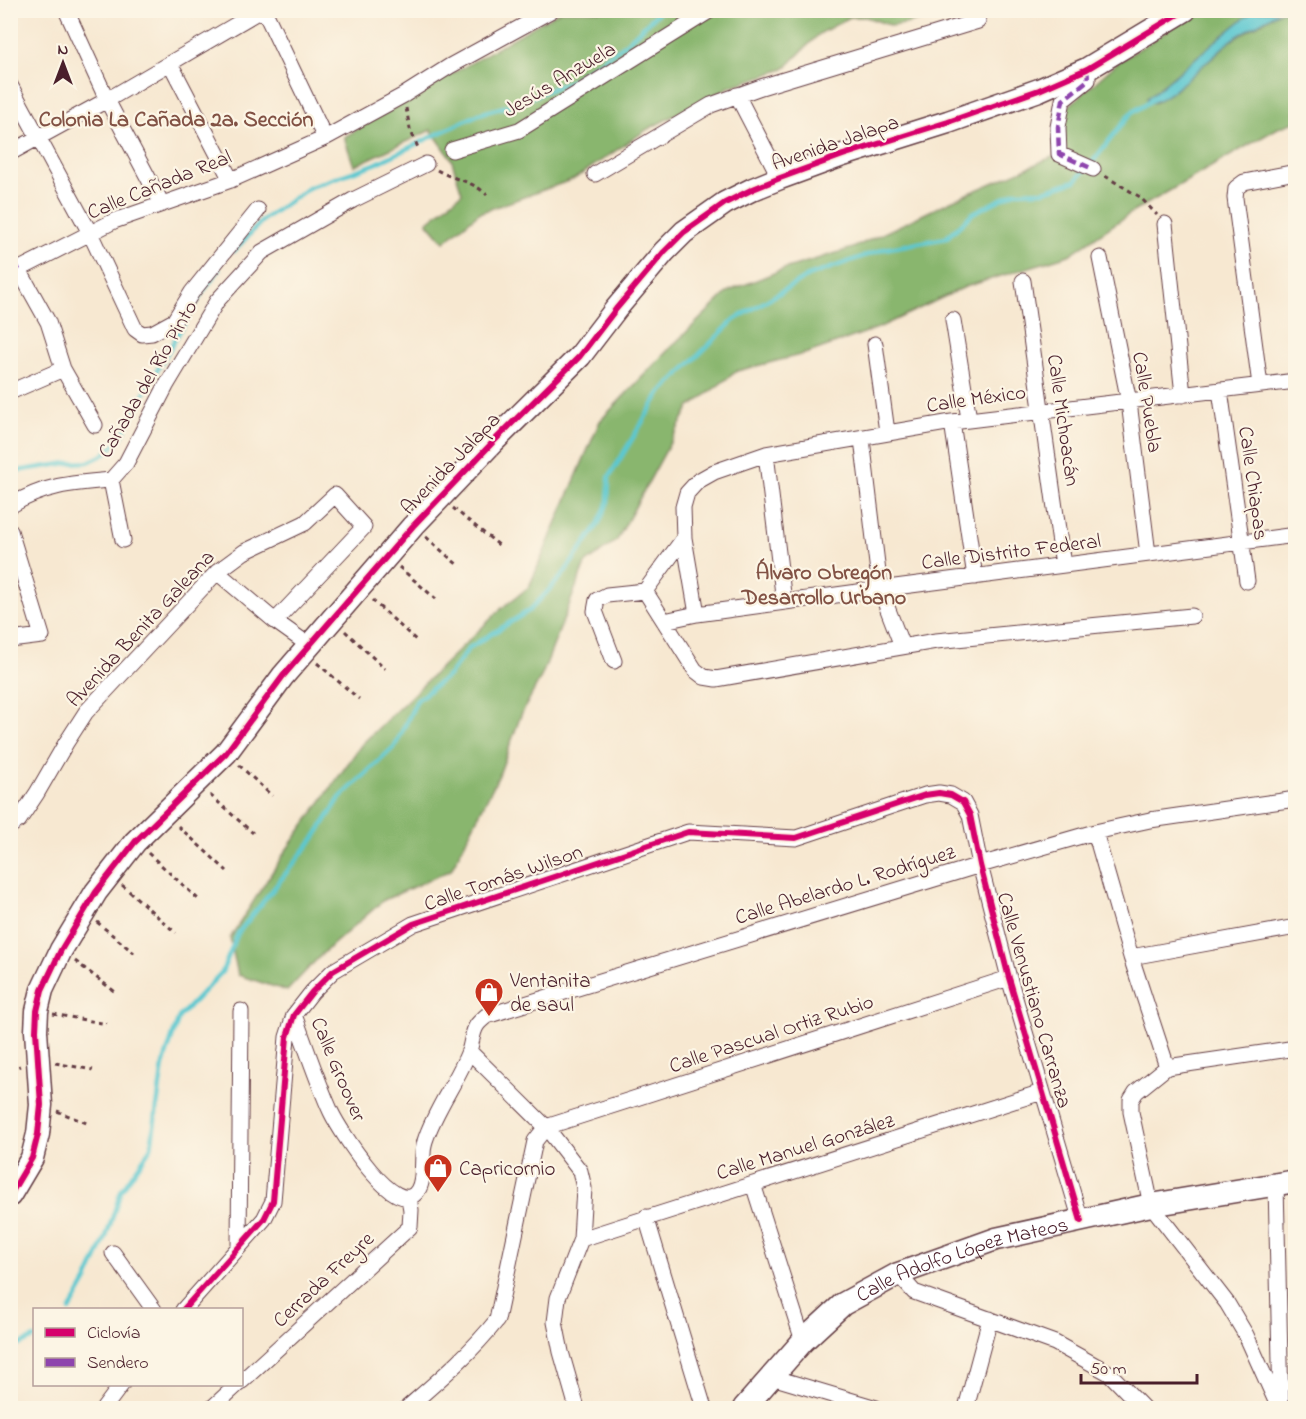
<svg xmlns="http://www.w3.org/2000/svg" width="1306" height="1419" font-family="'Indie Flower',sans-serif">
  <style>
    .forest { fill: #89b66e; stroke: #6a6a4c; stroke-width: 1.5 }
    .water { fill: #5bc8d0; stroke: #52747e; stroke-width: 1.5 }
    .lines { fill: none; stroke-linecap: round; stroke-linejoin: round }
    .stream { stroke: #5bc8d0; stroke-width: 4.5 }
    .street-casing { stroke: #643d44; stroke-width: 17 }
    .secondary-casing { stroke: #643d44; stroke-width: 25 }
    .path { stroke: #643d44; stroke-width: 3; stroke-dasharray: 4.5 4.5; stroke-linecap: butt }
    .street { stroke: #fff; stroke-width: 15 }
    .secondary { stroke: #fff; stroke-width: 22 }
    .quiet { stroke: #8e44ad; stroke-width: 4.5; stroke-dasharray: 9 4.5; stroke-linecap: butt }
    .cycleway-casing { stroke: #fcf5e5; stroke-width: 10 }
    .cycleway { stroke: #d6006c; stroke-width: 6 }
    .labels { text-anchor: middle; stroke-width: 4.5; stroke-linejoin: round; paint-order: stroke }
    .street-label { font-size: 21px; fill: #4a1f2b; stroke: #fcf5e5 }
    .poi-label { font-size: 21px; fill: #4a1f2b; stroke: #fcf5e5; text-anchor: start }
    .neighbourhood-label { font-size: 22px; font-weight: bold; fill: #825245; stroke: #fcf5e5 }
  </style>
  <rect width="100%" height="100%" fill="#fcf5e5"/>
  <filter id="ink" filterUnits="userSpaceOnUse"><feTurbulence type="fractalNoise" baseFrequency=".0167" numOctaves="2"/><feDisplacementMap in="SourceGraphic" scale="12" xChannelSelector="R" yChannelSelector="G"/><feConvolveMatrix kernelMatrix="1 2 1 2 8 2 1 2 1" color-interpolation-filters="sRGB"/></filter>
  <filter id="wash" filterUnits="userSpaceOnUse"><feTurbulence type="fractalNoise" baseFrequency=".008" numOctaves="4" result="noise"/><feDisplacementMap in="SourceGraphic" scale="24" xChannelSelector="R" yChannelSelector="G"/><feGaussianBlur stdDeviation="1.35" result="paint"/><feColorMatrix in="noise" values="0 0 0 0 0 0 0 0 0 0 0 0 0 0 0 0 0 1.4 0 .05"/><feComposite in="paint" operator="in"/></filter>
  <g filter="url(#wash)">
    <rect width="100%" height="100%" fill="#f7e8d1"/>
    <path class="forest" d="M560,11h389l-39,12 -18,3 -26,-9h-16l-31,17 -35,35 -55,18 -81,42 -74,50 -95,34 -35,29 -17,-20 35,-29 -11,-35 -20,-28 -77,36 -10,-29z
      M1198,11h56c-38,27 -70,59 -107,87l7,5 21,-13 57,-50 49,-29h14v111l-17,6 -147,85 -62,42 -104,32 -87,41 -70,25 -71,18 -48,37 -72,132 -32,24 -43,111 -21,40 -22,60 -48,95 -67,30 -63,55 -34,36 -49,-16 -8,-37 57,-89 75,-105 140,-136 27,-21 71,-166 71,-74 58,-56 55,-22 69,-21 98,-47 108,-47 9,-47 49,-44z"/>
    <path class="water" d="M1254,11h27c-16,9 -33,18 -48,28 -18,13 -66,65 -85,64l-1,-5c37,-28 69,-60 107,-87z"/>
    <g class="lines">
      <path class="stream" d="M1091,164l39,-50 23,-15
        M234,251l30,-32 46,-32 65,-23 104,-50 39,-11 55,-23 50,-34 38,-36
        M10,472l58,-9 20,-1 15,-7 17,-15 29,-56 53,-91 17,-23
        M70,1310l17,-30 19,-43 15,-46 30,-43 12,-83 16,-48 43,-45 16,-39 77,-96 25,-39 55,-52 22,-46 32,-25 20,-27 61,-38 32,-34 36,-51 10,-23 1,-25 51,-84 74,-73 74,-44 76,-27 62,-11 27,-25 42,-21 29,-1 31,-10 10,-11
        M10,1349l24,-11"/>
    </g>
  </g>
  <g filter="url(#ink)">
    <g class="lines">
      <g class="street-casing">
        <path id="street" d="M66,10l41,90 55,104
          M264,10l61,128
          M170,63l61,117
          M1087,69l1,11 -25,20 -5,27 1,27 34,15
          M10,85l80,148 45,96 7,5 10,-1 22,-12 18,-29 66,-82
          M737,95l43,83
          M452,150l67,-20 192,-120
          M10,153l97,-53 154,-90
          M595,174l116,-69 50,-18 217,-66
          M1165,224l18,171
          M1100,258l29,144 19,152
          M19,270l29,52 15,47 32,56
          M10,274l104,-53 117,-41 94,-42 79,-43 46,-29 102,-56
          M1023,281l40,284
          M953,320l16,99
          M875,344l12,88
          M1260,385l-25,-187 1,-10 8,-6 52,-10
          M1220,390l27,191
          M10,392l53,-23
          M952,422l23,155
          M862,439l18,150 22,57
          M766,454l18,148
          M111,480l12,60
          M10,506c34,-21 63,-23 101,-26l15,-17 40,-77 51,-85 45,-49 91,-52 73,-36
          M10,531l32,105 -32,4
          M217,572l58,49 35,25
          M645,591l50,79 9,7 12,2 220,-38 256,-25
          M645,591l39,-53
          M697,614l-13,-76 -1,-31 4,-14 11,-12 16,-9 52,-18 186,-32 344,-41
          M664,621l33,-7 183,-25 416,-54
          M614,661l-19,-50 2,-11 10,-5 38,-4
          M10,826l9,-6 18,-27 29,-50 20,-31 117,-125 14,-15 27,-20 61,-29 30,-28 29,32 -89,94
          M1095,832l36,125 36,110
          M1131,957l165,-30
          M294,1015c12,32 23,66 37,97 8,17 67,112 87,78 8,-13 2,-34 7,-49 10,-32 32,-59 44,-90 3,-8 3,-19 8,-26 2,-3 6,-6 9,-9l494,-151 115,-33 55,-12 146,-21
          M469,1051l77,76 34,44 4,17 -3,51 -23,59 -3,24 6,30 16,56
          M753,1184l50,157
          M1276,1184l5,222
          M646,1217l58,191
          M581,1239l461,-147
          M239,1246l2,-235
          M113,1253l41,57
          M898,1274l16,18 141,51 54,30 34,35
          M183,1310l81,-91 9,-18 14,-164 7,-22 18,-23 21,-21 80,-47 275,-92 108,6 129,-43 14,-2 12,2 12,7 7,13 10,50 29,113 72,243
          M772,1377l104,31
          M242,1381l168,-154 1,-17 -2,-12
          M104,1408l18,-24
          M212,1408l26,-24
          M407,1408c32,-28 63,-54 90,-88l38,-179 11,-14 463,-149
          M966,1408l24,-89
          M1279,1408l-33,-73 -19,-32 -76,-98 -20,-93v-12l5,-8 31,-25 129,-19"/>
      </g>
      <g class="secondary-casing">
        <g id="secondary">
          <path d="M10,1195l22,-37 6,-24 3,-29 -5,-74 1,-20 5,-21 19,-40 35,-58 39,-50 91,-89 57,-77 130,-150 81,-85 86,-85 36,-47 48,-57 20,-20 41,-29 28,-14 27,-11 63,-23 105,-33 91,-32 48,-21 98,-59"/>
          <path id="s1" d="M744,1408l59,-67 40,-37 55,-30 98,-35 155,-34 145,-24"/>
        </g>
      </g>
      <path class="path" d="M406,108l4,21 9,21
        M437,170c19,11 35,10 50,25
        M1105,176l35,21 17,18
        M453,508l47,38
        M426,537l33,29
        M399,567l37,32
        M372,600l45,41
        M345,631l40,38
        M317,663l42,36
        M239,765l33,31
        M210,795l43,38
        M178,826l49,45
        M148,853l50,46
        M122,885l54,48
        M97,922l37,31
        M75,961l39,30
        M53,1014l54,10
        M55,1063l38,7
        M10,1070l10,-4
        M57,1111l32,13"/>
      <use href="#street" class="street"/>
      <use href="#secondary" class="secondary"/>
      <path class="quiet" d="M1087,69l1,11 -25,20 -5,27 1,27 34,15
        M10,254l9,16"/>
      <g class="cycleway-casing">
        <path id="cycleway" d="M10,1195l22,-37 6,-24 3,-29 -5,-74 1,-20 5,-21 19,-40 35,-58 39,-50 91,-89 57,-77 130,-150 81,-85 86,-85 36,-47 48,-57 20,-20 41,-29 28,-14 27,-11 63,-23 105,-33 91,-32 48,-21 98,-59
          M183,1310l81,-91 9,-18 14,-164 7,-22 18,-23 21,-21 80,-47 275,-92 108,6 129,-43 14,-2 12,2 12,7 7,13 10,50 29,113 72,243"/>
      </g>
      <use href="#cycleway" class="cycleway"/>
    </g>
  </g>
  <defs>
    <g id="shop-pin" transform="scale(1.5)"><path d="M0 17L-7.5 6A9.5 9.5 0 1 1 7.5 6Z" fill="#c8321e" stroke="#fcf5e5"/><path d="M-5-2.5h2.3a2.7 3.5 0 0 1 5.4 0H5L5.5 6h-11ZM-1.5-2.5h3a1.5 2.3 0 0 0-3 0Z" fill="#fff"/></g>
  </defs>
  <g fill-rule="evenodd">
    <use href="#shop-pin" x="489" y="992"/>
    <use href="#shop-pin" x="438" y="1168"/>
  </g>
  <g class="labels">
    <g class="street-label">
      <text transform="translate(559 79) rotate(-31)" y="7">Jesús Anzuela</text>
      <text transform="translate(835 142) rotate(-19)" y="7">Avenida Jalapa</text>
      <text transform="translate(159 184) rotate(-22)" y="7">Calle Cañada Real</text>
      <text transform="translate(147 379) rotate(-60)" y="7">Cañada del Río Pinto</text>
      <text transform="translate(976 398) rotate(-8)" y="7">Calle México</text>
      <text transform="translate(1148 402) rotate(81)" y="7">Calle Puebla</text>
      <text transform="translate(1064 420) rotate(82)" y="7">Calle Michoacán</text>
      <text transform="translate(450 463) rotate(-46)" y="7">Avenida Jalapa</text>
      <text transform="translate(1254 483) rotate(82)" y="7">Calle Chiapas</text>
      <text transform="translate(1011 551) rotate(-7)" y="7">Calle Distrito Federal</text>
      <text transform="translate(140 628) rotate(-47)" y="7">Avenida Benita Galeana</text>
      <text transform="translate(503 877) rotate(-19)" y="7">Calle Tomás Wilson</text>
      <text transform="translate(845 884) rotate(-17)" y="7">Calle Abelardo L. Rodríguez</text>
      <text transform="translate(1035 1000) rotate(74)" y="7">Calle Venustiano Carranza</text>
      <text transform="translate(771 1033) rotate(-18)" y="7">Calle Pascual Ortiz Rubio</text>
      <text transform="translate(339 1069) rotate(67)" y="7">Calle Groover</text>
      <text transform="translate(805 1146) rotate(-17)" y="7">Calle Manuel González</text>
      <text dy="7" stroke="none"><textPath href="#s1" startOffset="272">Calle Adolfo López Mateos</textPath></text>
      <text transform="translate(323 1279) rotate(-43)" y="7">Cerrada Freyre</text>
    </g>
    <g class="poi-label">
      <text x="510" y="987">Ventanita<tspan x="510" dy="24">de saul</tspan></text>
      <text x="459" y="1175">Capricornio</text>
    </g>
    <g class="neighbourhood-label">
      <text x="176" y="126">Colonia La Cañada 2a. Sección</text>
      <text x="824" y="579">Álvaro Obregón<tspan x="824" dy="25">Desarrollo Urbano</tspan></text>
    </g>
  </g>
  <rect width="1306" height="1419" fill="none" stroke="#fcf5e5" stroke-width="36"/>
  <rect x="33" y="1308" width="210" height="78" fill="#fcf5e5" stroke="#b59f9b" stroke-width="1.5"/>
  <rect x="45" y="1328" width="30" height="9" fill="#d6006c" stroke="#b59f9b" stroke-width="1.5"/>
  <text x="87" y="1338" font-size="18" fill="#4a1f2b">Ciclovía</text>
  <rect x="45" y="1358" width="30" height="9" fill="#8e44ad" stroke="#b59f9b" stroke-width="1.5"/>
  <text x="87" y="1368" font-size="18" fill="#4a1f2b">Sendero</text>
  <g transform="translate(63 63)" stroke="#fcf5e5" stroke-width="4.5" paint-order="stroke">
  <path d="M0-4.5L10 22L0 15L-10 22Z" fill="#4a1f2b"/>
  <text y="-9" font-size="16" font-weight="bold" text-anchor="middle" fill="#4a1f2b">N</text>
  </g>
  <path d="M1081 1374v9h116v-9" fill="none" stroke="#4a1f2b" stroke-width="3"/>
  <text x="1090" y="1374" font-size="18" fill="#4a1f2b" stroke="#fcf5e5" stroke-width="4.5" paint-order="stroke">50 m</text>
</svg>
